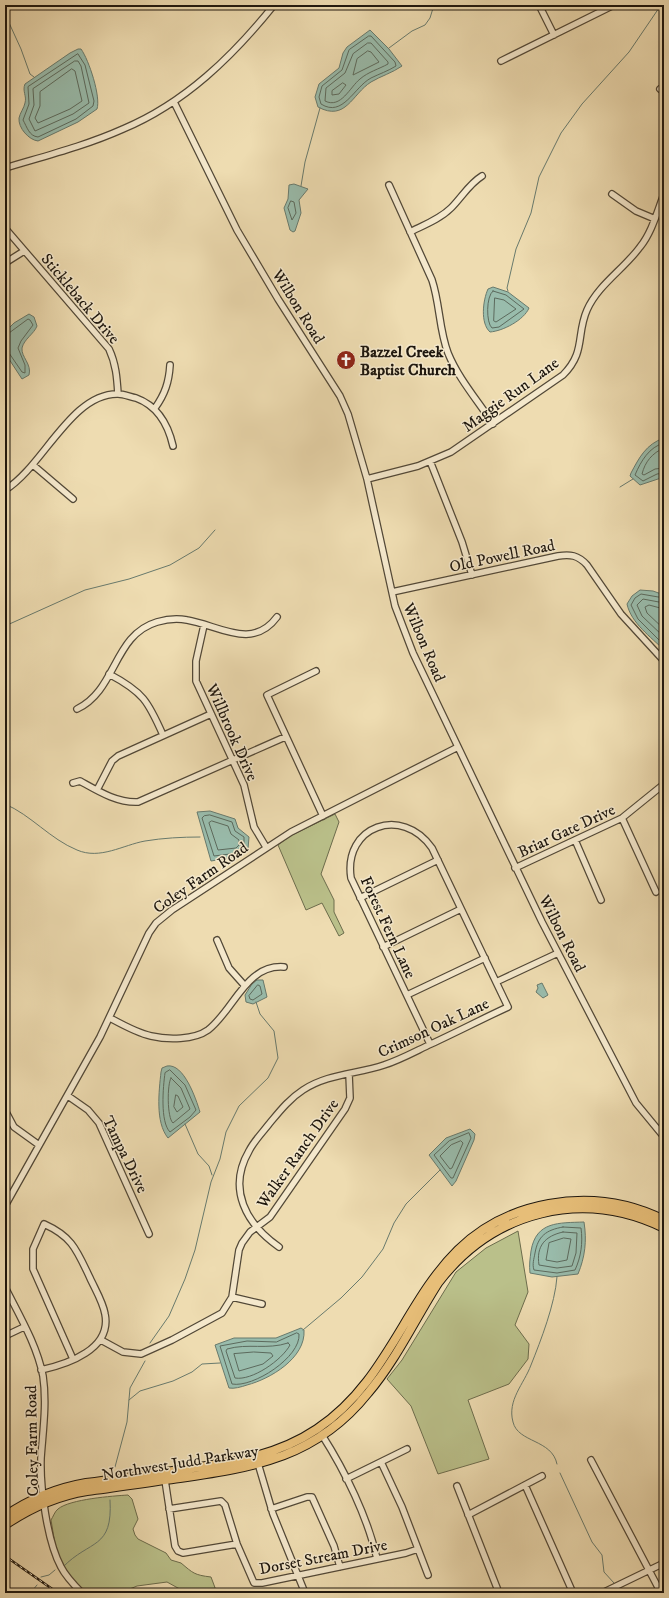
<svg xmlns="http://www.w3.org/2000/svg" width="669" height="1598" font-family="'IM FELL DW Pica',serif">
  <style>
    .green { fill: #bac08a; stroke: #6c6c4c }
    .water { fill: #99bcac; stroke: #687a6d }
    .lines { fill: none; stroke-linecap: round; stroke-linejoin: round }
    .shore { stroke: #5c6a5d; stroke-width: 1 }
    .stream { stroke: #687a6d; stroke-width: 1 }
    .minor-casing { stroke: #524837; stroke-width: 8 }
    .highway-casing { stroke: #1e170e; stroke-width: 10 }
    .minor { stroke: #f4e8cc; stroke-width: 5.5 }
    .highway { stroke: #e7be78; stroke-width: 8 }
    .rail-casing { stroke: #1e170e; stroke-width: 2.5 }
    .rail { stroke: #f4e8cc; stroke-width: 1; stroke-dasharray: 3; stroke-linecap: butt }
    .labels { text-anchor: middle; stroke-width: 3; stroke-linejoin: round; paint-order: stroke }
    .street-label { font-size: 16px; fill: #1e170e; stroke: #f4e8cc }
    .poi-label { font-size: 16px; font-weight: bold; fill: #1e170e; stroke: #f4e8cc; text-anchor: start }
  </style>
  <rect width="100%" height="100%" fill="#eedcb1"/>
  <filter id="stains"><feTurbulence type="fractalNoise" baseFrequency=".005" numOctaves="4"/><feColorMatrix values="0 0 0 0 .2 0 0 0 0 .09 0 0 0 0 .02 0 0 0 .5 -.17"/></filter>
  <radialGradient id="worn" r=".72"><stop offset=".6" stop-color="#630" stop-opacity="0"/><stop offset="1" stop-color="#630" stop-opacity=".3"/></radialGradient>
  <path class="green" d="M335,814l4,8 -18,52 13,26v12l10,21 -5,3 -17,-33 -16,7 -28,-65 12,-9z
    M518,1231l10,61 -13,33 14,19 -1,15 -19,25 -41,16 21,59 -51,15 -27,-68 -24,-27 15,-19 54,-88 30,-24z
    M128,1495l4,4 6,20 -5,10 2,6 3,4 28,14 5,7 10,3c12,10 13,12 30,14l6,16h-30l-20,-11 -30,4 -17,7h-33l-21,-21 -8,-10 -7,-42c2,-3 4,-9 7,-11 12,-10 55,-13 70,-14z"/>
  <path class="water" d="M370,30l19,19 13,17c-10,7 -21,10 -31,16 -19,12 -25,40 -53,25l-3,-10 4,-13 20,-16 4,-15 4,-6z
    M78,49h3c8,11 20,48 16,60l-19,13 -40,19c-9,-1 -20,-13 -19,-23 1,-5 5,-10 6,-15 2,-7 -3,-12 0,-19l45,-31z
    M294,184l14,5 -9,11 2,13 -6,18 -2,1 -3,-2 -6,-22 4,-9 1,-14z
    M493,287l15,5 21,16c-5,12 -26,23 -39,24 -10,-9 -7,-32 -2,-43z
    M29,314l5,3 3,9c-3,8 -13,13 -15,22 -1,9 10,16 7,27l-7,4 -17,-26v-21l9,-9z
    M664,438v39l-24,8 -10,-9 1,-3c8,-15 15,-29 33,-35z
    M640,590l13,1 11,4v55c-13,-13 -33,-27 -37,-46l5,-8z
    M210,811l25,8 3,9 11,9 -1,12 -7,7 -30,5 -14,-49z
    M257,980h6l4,17 -14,7 -7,-2 -1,-7 7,-11z
    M542,983l6,12 -5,3 -7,-6 2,-4 -1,-3z
    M167,1066c17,-3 29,33 33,46l-32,26c-13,-16 -9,-47 -7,-66l1,-4z
    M470,1129l5,5 -1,6 -18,41 -4,5 -23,-31 17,-17z
    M584,1222c3,19 1,35 -6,52l-26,3 -22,-4c-1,-8 0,-14 1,-22 5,-30 28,-28 53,-29z
    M301,1328l3,2c2,28 -34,49 -57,55 -6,2 -13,4 -18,3l-14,-43 19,-7h42z"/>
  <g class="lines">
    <path class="shore" d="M369,36h2l24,26 1,4c-8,5 -17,8 -25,12 -17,9 -28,40 -50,26l-2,-7 3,-11 20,-16 7,-20z
      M368,43h3l17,19v2c-9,5 -20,8 -28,15 -10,8 -19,30 -35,22l1,-13 19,-15 8,-19z
      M368,51l3,1 8,10 -26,13 4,-16z
      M78,54l7,11 9,36 -1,5 -17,13 -38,18c-9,-1 -11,-10 -15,-17l6,-16 -1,-17z
      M75,61h3l3,5 8,37 -16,11 -38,17 -6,-12 5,-14 -1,-16z
      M72,69l3,2 7,30 -12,8 -32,14 -3,-5 5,-12v-14z
      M343,83l3,2 -7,9 -7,1v-4z
      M291,201l3,1 2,11 -4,7 -4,-12z
      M493,291l13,4 18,14 -25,18 -7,1c-6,-5 -6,-32 1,-37z
      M495,298l9,2 12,9 -20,13 -2,-1z
      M5,334l4,-1 19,-14 2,1 3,5 -12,16 -3,7 7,17v8l-3,-1 -13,-19 -4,-1
      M664,443c-15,4 -23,18 -29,32l8,6 14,-7 7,-1
      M664,448c-12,5 -19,14 -22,26l2,1 11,-6 9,-1
      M664,598l-23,-4 -6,4 -4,7 7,14 26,26
      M664,603l-21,-4 -6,6 5,11 22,21
      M664,609l-15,-4 -4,2 2,6 17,16
      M210,815l22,7 3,9 9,6v10l-6,6 -24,3 -12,-38 2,-2z
      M212,821l16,5 3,8 8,6v5l-3,3 -18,2 -9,-27z
      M258,985l2,1 2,8 -9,6 -3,-1 -1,-3z
      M170,1070l15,15 11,25 -6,7 -20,15c-10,-10 -7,-45 -5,-59z
      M171,1078l10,10 9,21 -17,14c-6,-5 -6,-39 -2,-45z
      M176,1095l2,1 5,11 -6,5 -3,-5z
      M469,1133l2,5 -18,40h-2l-17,-23 15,-14z
      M461,1141l2,2 -11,25 -2,1 -10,-13 11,-11z
      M563,1227l18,1c2,15 0,29 -6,42l-18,3 -23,-3c-2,-6 0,-11 1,-17 3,-17 11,-23 28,-26z
      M563,1232l14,1 -1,20 -4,13 -15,2 -18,-3c-3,-19 6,-29 24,-33z
      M564,1238l7,1 -4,21 -10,2 -11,-2 3,-17z
      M297,1333l2,1c2,23 -46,54 -67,50l-12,-38 27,-5 29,1z
      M288,1343l2,2c-8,15 -38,36 -55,33l-9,-27 1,-2c21,-6 40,1 61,-6z
      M254,1352l17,1 2,3 -10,8 -24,7 -5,-17z"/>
    <path class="stream" d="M5,14l16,35 9,25 4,3
      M389,48l23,-17 13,-6 5,-7 4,-13
      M301,186l4,-24 15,-54
      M508,291l-1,-3 9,-39 15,-36 8,-36 22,-44 21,-29 47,-52 32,-47
      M620,487l13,-8
      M5,626l80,-36 44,-11 41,-14 29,-17 16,-18
      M5,804c26,11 45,35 72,46 23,10 46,-5 68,-9 18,-3 37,-4 55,-4
      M185,1124l13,30 11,12 3,9
      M557,1277c-2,27 -16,63 -26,88 -7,19 -24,35 -18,57 5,21 39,17 44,42
      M303,1330l38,-32 21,-21 21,-28 11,-26 12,-19 34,-34
      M150,1343l19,-27 16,-37 10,-29 16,-68 9,-23 6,-27 13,-26 29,-28 10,-20 -4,-27 -14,-17 -4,-12
      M129,1400l11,-9 33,-10 19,-9 10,-8 18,-1
      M115,1467l12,-45 3,-34 15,-27
      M560,1473l32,69 10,13 2,17 10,11
      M63,1567c27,-28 50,-17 47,-67
      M41,1577l8,-2 6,-5
      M619,1590l1,3
      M28,1593l4,-2 5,-6"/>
    <g class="minor-casing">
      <path id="minor" d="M539,5l15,30
        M501,61l113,-56
        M660,89l4,3
        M174,102l63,128 41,69 62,97 8,18 19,65 28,127 18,47 129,269 94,181 28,34
        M5,168c40,-12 80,-22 118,-39 62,-26 110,-73 151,-124
        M389,185l43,95c8,24 7,50 16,73 10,25 30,48 45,71
        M612,194l24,17 19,8
        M5,228l104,121c7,15 8,29 9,45
        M410,232c14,-7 30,-13 41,-24 11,-11 18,-24 31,-32
        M5,263l19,-12
        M155,408c10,-14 14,-26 15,-43
        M430,461l32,81 10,33
        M33,465l40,34
        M367,479l51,-13 33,-14 112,-77c23,-23 13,-40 24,-65 11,-25 37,-41 53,-63 12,-15 17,-35 24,-53
        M5,490c38,-23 66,-97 113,-96 6,0 12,3 18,4 22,8 32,26 37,48
        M392,592l166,-36c12,-2 20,-1 29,9l34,49 43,47
        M204,625l-8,36v20l48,104 10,42 12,20
        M316,671l-49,24 56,121
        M109,674c34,18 39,27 54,61
        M77,709c40,-19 36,-74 80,-87 10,-3 20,-4 30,-2 31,5 65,31 90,-3
        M73,783l7,-2c18,10 37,22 58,21l147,-65
        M97,790l15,-29 6,-5 93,-42
        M622,818l34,74
        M575,840l26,60
        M515,868l107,-50 42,-34
        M360,898l78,-38
        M217,940l12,28 16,18
        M383,947l78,-38
        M496,982l62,-29
        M407,995l78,-37
        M110,1018c13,7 27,15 41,18 17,4 43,4 57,-6 26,-20 38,-66 76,-63
        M68,1096l20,14 11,13 50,111
        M5,1110l9,17 25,18
        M5,1206l95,-169 49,-104 7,-10 16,-13 119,-78 167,-85
        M279,1247c-33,-23 -52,-58 -30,-96 5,-10 13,-18 20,-27 10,-12 20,-25 34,-34 24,-16 54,-16 81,-25 16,-5 32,-14 47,-21 26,-12 51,-25 77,-37l-76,-159c-30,-43 -89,-22 -81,30l79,166
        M5,1287c14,28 32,58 38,89 4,27 0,54 -2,82 -1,29 6,83 20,109 5,10 13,18 21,26
        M232,1297l30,7
        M5,1336l19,-9
        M101,1340l22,12 18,2 31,-14 50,-27 10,-16 7,-47 3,-7 8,-11 20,-15 75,-108 5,-11 -1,-24
        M41,1370c27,-6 71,-21 64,-56 -2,-12 -10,-25 -15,-36 -13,-27 -17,-41 -46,-54l-11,25v20l40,90
        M322,1435c23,36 46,83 55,124
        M257,1460l16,54 32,79
        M591,1460l70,133
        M381,1462l21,45 26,68
        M346,1479l61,-30
        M165,1480l10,66 3,5 5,2 54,-9
        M525,1485l48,108
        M457,1486l42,107
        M169,1509l52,-8 4,4 12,39 17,39h8l144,-30 12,-4
        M271,1509l36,-12h5l22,49 6,21
        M468,1515l74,-39
        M602,1593l62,-30"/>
    </g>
    <g class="highway-casing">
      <path id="highway" d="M5,1516c25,-17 52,-28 81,-33 34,-4 67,-9 100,-14 47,-7 91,-13 131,-40 99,-66 94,-200 232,-225 39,-7 79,-2 115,16
        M5,1525c25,-17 51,-29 82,-34 31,-4 62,-9 93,-13 76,-11 137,-21 188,-85 28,-33 47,-74 70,-110 55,-72 144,-95 226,-55"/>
    </g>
    <use href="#minor" class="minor"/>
    <use href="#highway" class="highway"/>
    <g class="rail-casing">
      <path id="rail" d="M5,1556l53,37"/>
    </g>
    <use href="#rail" class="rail"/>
  </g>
  <defs>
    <g id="church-disc" transform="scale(1)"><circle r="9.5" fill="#8f2418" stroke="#f4e8cc"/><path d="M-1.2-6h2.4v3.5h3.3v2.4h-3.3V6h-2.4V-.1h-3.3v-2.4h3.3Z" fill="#fff"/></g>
  </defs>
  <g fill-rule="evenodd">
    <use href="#church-disc" x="346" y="360"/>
  </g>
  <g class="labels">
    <g class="street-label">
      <text transform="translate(81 298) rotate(50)" y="6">Stickleback Drive</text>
      <text transform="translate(299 306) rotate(58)" y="6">Wilbon Road</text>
      <text transform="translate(510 394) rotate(-36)" y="6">Maggie Run Lane</text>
      <text transform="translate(502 555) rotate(-12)" y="6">Old Powell Road</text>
      <text transform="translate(425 642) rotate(67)" y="6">Wilbon Road</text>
      <text transform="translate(233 732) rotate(66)" y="6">Willbrook Drive</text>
      <text transform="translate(566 830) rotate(-25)" y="6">Briar Gate Drive</text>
      <text transform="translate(200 877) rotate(-35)" y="6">Coley Farm Road</text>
      <text transform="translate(389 927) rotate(65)" y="6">Forest Fern Lane</text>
      <text transform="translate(563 933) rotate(63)" y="6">Wilbon Road</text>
      <text transform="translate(433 1027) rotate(-25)" y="6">Crimson Oak Lane</text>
      <text transform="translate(297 1153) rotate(-55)" y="6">Walker Ranch Drive</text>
      <text transform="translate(126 1154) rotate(64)" y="6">Tampa Drive</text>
      <text transform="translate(31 1441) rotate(-91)" y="6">Coley Farm Road</text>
      <text transform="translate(180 1462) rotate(-9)" y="6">Northwest Judd Parkway</text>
      <text transform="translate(323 1556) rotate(-11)" y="6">Dorset Stream Drive</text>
    </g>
    <g class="poi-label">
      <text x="360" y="357">Bazzel Creek<tspan x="360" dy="18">Baptist Church</tspan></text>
    </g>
  </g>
  <rect width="669" height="1598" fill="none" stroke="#eedcb1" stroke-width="20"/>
  <rect x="6" y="6" width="657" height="1586" fill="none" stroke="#1e170e" stroke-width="2"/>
  <rect x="10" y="10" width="649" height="1578" fill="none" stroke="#1e170e"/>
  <rect width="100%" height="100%" filter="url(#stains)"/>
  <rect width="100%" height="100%" fill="url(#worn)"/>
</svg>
